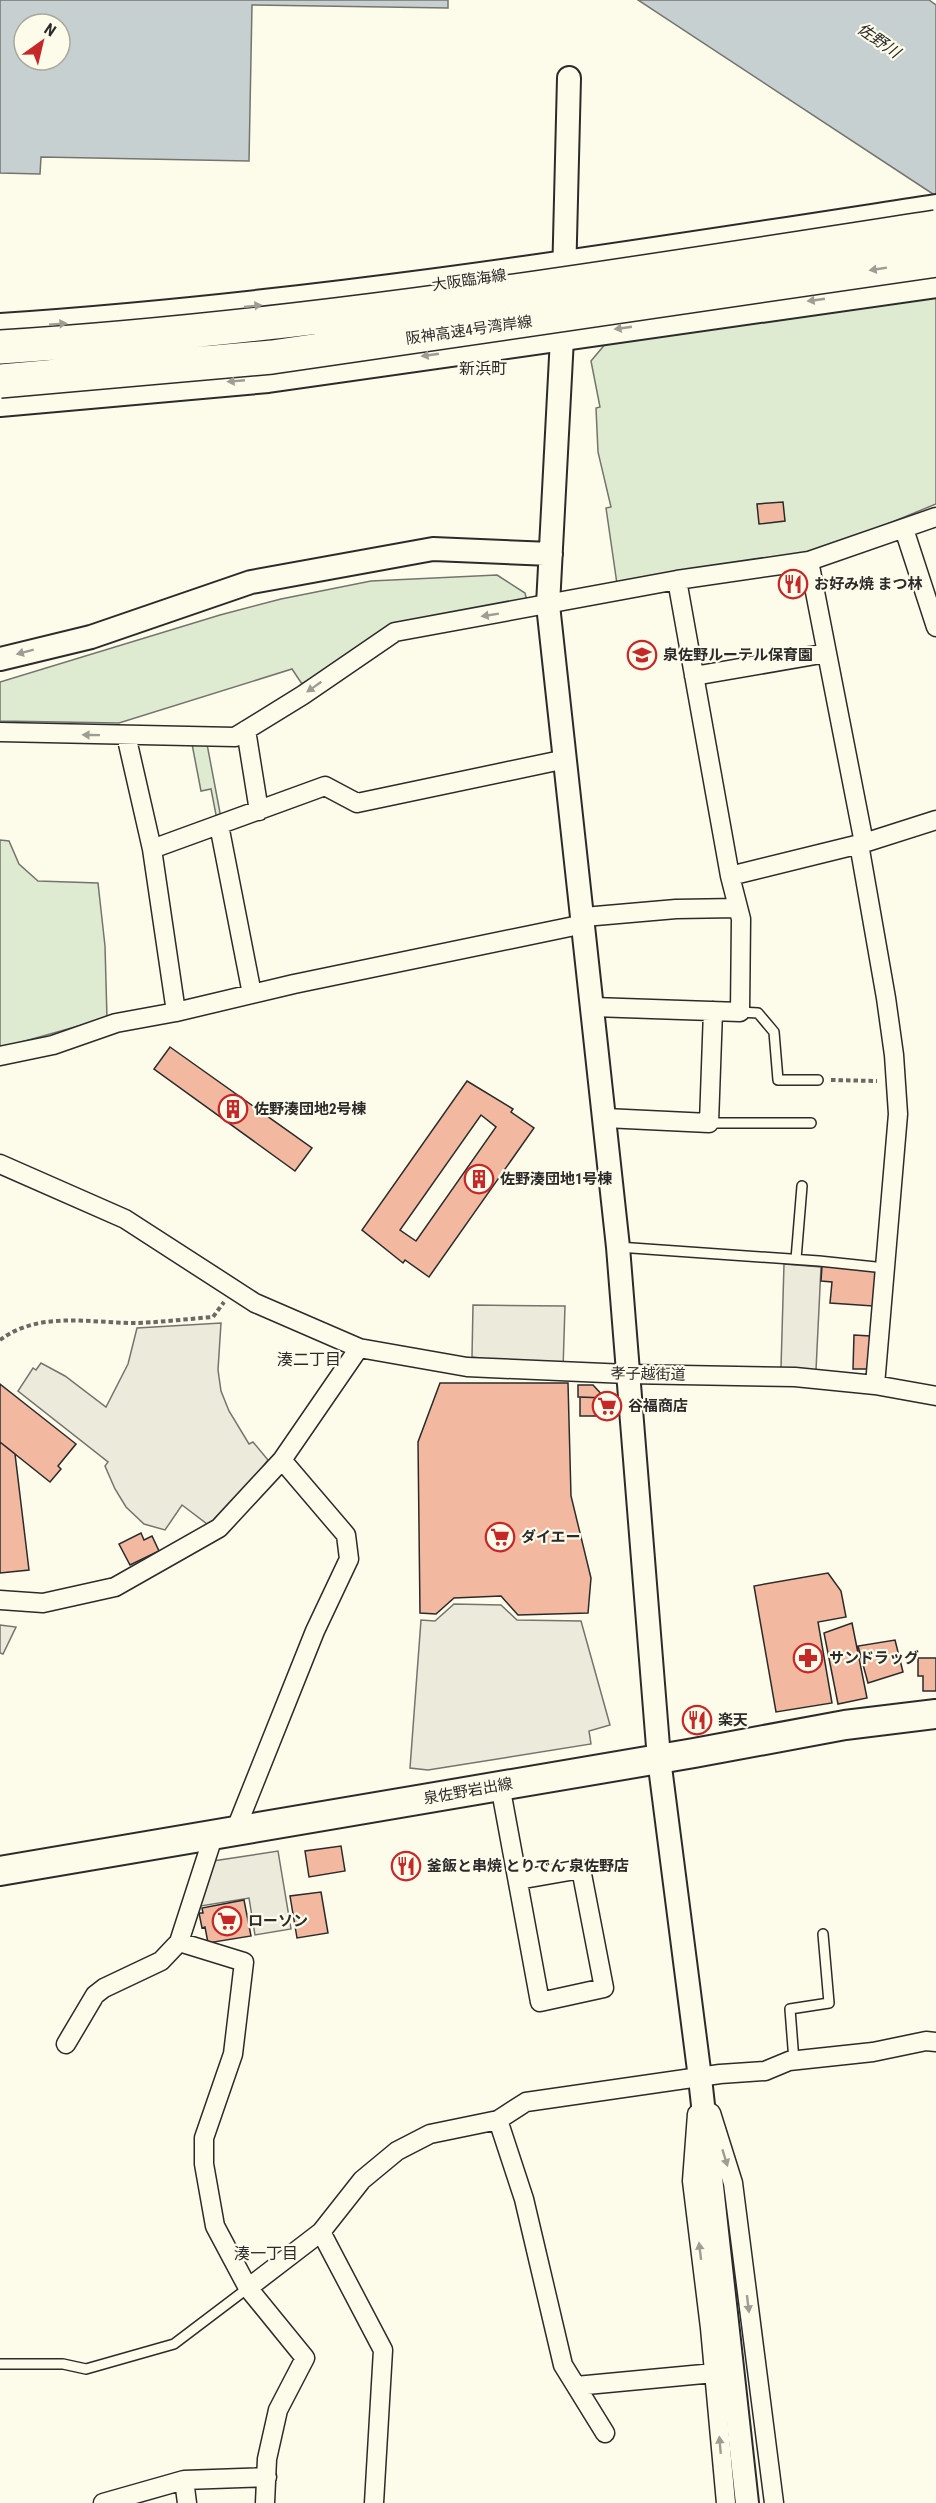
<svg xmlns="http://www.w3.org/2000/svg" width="936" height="2503" font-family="'Roboto Condensed','Noto Sans JP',sans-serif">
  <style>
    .green { fill: #deebd1; stroke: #74746e; stroke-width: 1.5 }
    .parking { fill: #eceadb; stroke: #74746e; stroke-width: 1.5 }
    .water { fill: #c7d0d0; stroke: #74746e; stroke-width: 1.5; fill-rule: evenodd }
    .building { fill: #f2b8a0; stroke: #2b2b2b; stroke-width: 1.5; fill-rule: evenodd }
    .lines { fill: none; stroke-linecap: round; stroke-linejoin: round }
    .service-casing { stroke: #2b2b2b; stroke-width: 12 }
    .minor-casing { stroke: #2b2b2b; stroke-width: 21 }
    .tertiary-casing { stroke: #2b2b2b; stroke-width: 26 }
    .primary-casing { stroke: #2b2b2b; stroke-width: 32 }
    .path { stroke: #6a6964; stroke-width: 4; stroke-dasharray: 4.5 3; stroke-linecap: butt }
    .service { stroke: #fdfbea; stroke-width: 9 }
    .minor { stroke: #fdfbea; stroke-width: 18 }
    .tertiary { stroke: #fdfbea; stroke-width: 22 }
    .primary { stroke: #fdfbea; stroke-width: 28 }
    .motorway-bridge-casing { stroke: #2b2b2b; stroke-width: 36; stroke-linecap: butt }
    .motorway-bridge { stroke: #fdfbea; stroke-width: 33 }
    .oneway { fill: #9e9d94 }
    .labels { text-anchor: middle; stroke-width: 4.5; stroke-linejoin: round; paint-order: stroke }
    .street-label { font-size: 15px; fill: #2b2b2b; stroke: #fdfbea }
    .poi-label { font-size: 15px; font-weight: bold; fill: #2b2b2b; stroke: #fdfbea; text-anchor: start }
    .water-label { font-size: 16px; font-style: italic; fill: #2b2b2b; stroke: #fdfbea }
    .neighbourhood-label { font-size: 16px; fill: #2b2b2b; stroke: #fdfbea }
  </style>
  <rect width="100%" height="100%" fill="#fdfbea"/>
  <path class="green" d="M936,290v214l-112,46 -207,34 -11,-76 5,-1 -13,-55 -2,-44 4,-1 -9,-46 16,-19z
    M497,575l28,18 2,8 -132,26 -93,57 -10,-15 -173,54 -119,-2v-39l220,-67 61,-16 90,-18z
    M192,744h15l14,74 -4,2 -6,-31 -10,2z
    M0,840l9,1 10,23 19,17 60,2 7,63 2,72 -107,30z"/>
  <path class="parking" d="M784,1264l37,3 -5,103 -35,-2z
    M473,1305l92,1 -2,63 -91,-12z
    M221,1323l-3,47 3,21 8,20 20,33 4,-2 15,18 -28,37 -29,30 -29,-22 -17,25 -21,-6 -18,-17 -11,-18 -10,-23 3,-4 -90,-71 15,-23 3,2 5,-7 24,13 41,31 22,-43 9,-36z
    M454,1604l47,1 16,15 64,1 29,104 -21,6 2,13 -163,26 -18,-2 11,-148 14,1z
    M0,1625l16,2 -13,27 -3,-1z
    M278,1851l13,78 -36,6 -6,-37 -48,8 -2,-11 14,-34z"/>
  <path class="water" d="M0,0h448v8l-196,-3 -3,156 -208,-4 -1,17 -40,-1zM24,24h36v36h-36z
    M638,0h291l7,5v191z"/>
  <path class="building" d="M783,502l2,19 -26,3 -2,-20z
    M170,1047l142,101 -17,23 -141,-102z
    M467,1081l46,28 -2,3 23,16 -105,149 -24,-17 -2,3 -41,-33zM481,1115l15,12 -80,114 -16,-11z
    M822,1266l54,5 -3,35 -43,-3 2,-21 -11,-1z
    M854,1335l16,1 -1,33h-16z
    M440,1383h128l3,113 20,82 -3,35 -70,2 -17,-19 -47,2 -18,16 -16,-1 -2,-171z
    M0,1384l76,60 -18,22 3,3 -11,13 -50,-40z
    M578,1385h15l12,13 -27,-1z
    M580,1397l25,1v18h-25z
    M0,1442l15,12 14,116 -29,3z
    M141,1533l3,7 8,-4 7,15 -29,14 -11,-21z
    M828,1573l13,18 5,26 -28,5 14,81 -56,9 -22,-126z
    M852,1623l15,75 -29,6 -14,-71z
    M895,1640l8,32 -35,11 -10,-37z
    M918,1658h18v33h-13v-15h-5z
    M341,1846l4,25 -36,6 -4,-26z
    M321,1892l7,41 -31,5 -7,-42z
    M244,1900l7,36 -43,7 -3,-16 -3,1 -3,-15h4l-1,-5z"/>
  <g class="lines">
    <g class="service-casing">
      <path id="service" d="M740,1012l18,1 16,19 4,48h40
        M709,1123h102
        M618,1247l201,14 66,7
        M796,1259l6,-73
        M794,2061l-4,-52 39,-6 -6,-69
        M0,2364h63l23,5 88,-25 74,-56"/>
    </g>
    <g class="minor-casing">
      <path id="minor" d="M904,529l32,98
        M809,561l55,282
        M694,676l133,-23
        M246,730l13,81
        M0,732l235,5 68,-42 92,-63 282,-52 132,-19 127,-44
        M126,735l26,114 24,163
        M219,825l33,169
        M859,844l27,154 8,57 4,59 -23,271
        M152,849l173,-63 32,17 209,-44
        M730,876l134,-33 72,-23
        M584,917l92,-8 62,-1
        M593,1007l147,5 1,-93 -11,-43 -53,-296
        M0,1056l53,-11 63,-22 60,-11 118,-28 290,-60
        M605,1118l104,5 4,-112
        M0,1164l125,55 130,84 104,45 108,19 160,7 168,3 80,8 61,11
        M0,1600l43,3 72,-16 104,-59 63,-68 77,-112
        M500,1785l40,217 64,-14 -23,-119 -63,11
        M235,1831l80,-200 34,-72 -3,-24 -64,-75
        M179,1942l65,20 -11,92 -29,84v26l11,62 33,62 57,70 -27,52 -11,49 -2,44
        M66,2044l29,-49 9,-7 57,-27 18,-19 35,-108
        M711,2113l22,70 41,320
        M697,2114l-5,67 18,147 16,175
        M498,2120l26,79 39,166 42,68
        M321,2232l62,118 -9,153
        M248,2288l73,-56 41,-52 35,-29 33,-17 68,-14 28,-18 194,-28 45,-3 24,-10 84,-9 53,-11 10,1
        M576,2386l138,-13
        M184,2480l83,-3
        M103,2503l81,-23 3,23"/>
    </g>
    <g class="tertiary-casing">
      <path id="tertiary" d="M564,280l5,-202
        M563,319l-15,286 70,642 41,512 41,319 47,425
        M0,659l91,-22 160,-55 182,-33 118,5"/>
    </g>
    <g class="primary-casing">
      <path id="primary" d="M0,328c315,-21 624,-71 936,-119
        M0,402l268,-24 668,-95
        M0,1871l694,-118 151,-28 91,-11"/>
    </g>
    <path class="path" d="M831,1080l46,1
      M0,1340c37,-28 86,-18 130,-17 27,0 55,-4 83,-6l11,-15"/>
    <use href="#service" class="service"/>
    <use href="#minor" class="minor"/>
    <use href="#tertiary" class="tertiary"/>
    <use href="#primary" class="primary"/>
    <g class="motorway-bridge-casing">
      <path id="motorway-bridge" d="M0,347c315,-20 625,-72 936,-120
        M0,381l272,-24 664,-97"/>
    </g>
    <use href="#motorway-bridge" class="motorway-bridge"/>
  </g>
  <defs><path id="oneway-solid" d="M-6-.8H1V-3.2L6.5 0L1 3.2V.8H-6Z" transform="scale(1.5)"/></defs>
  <g class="oneway">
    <use href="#oneway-solid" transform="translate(878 269) rotate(171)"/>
    <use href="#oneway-solid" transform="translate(816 300) rotate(172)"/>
    <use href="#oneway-solid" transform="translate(253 306) rotate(-6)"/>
    <use href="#oneway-solid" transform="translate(58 324) rotate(-4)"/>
    <use href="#oneway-solid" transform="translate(623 328) rotate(172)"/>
    <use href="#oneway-solid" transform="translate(430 355) rotate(172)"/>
    <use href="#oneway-solid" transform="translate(236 381) rotate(175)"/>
    <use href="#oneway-solid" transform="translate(490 615) rotate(171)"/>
    <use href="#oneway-solid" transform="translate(25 652) rotate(165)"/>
    <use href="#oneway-solid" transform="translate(314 687) rotate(145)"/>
    <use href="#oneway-solid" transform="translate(91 735) rotate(-179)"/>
    <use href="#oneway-solid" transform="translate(725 2158) rotate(73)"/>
    <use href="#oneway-solid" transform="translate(700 2251) rotate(-97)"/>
    <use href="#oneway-solid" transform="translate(748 2304) rotate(83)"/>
    <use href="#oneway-solid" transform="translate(720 2445) rotate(-95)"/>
  </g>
  <defs>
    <g id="restaurant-ring" transform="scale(1.5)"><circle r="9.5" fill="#fdfbea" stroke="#c62828" stroke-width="1.5"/><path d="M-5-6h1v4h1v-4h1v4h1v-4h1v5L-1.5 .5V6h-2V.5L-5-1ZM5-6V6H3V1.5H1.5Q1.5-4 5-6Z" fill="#c62828"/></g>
    <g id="school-ring" transform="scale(1.5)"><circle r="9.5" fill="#fdfbea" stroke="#c62828" stroke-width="1.5"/><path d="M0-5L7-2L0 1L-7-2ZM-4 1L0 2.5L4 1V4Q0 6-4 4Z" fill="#c62828"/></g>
    <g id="building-ring" transform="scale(1.5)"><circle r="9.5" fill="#fdfbea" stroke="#c62828" stroke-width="1.5"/><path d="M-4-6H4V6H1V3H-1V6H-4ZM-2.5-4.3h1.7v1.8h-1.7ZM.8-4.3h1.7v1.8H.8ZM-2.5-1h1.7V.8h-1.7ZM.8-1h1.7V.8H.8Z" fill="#c62828"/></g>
    <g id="supermarket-ring" transform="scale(1.5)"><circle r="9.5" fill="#fdfbea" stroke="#c62828" stroke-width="1.5"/><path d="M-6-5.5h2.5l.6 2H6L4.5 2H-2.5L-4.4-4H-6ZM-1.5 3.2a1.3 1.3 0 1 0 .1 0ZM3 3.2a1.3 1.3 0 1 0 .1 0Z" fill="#c62828"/></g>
    <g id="pharmacy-ring" transform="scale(1.5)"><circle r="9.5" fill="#fdfbea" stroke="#c62828" stroke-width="1.5"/><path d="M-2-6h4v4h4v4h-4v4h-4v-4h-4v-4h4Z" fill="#c62828"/></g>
  </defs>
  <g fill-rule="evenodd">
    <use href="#restaurant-ring" x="793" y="584"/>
    <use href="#school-ring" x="642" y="655"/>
    <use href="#building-ring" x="233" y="1109"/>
    <use href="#building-ring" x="479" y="1179"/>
    <use href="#supermarket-ring" x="607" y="1406"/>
    <use href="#supermarket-ring" x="500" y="1537"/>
    <use href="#pharmacy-ring" x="808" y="1658"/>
    <use href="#restaurant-ring" x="697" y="1720"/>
    <use href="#restaurant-ring" x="406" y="1866"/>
    <use href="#supermarket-ring" x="227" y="1921"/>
  </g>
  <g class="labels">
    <g class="street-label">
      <text transform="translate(469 280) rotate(-8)" y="5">大阪臨海線</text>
      <text transform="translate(469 330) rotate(-8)" y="5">阪神高速4号湾岸線</text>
      <text transform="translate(648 1374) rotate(1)" y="5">孝子越街道</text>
      <text transform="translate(468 1791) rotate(-10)" y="5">泉佐野岩出線</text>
    </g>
    <g class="poi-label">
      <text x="814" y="589">お好み焼 まつ林</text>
      <text x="663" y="660">泉佐野ルーテル保育園</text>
      <text x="254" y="1114">佐野湊団地2号棟</text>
      <text x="500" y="1184">佐野湊団地1号棟</text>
      <text x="628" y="1411">谷福商店</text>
      <text x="521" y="1542">ダイエー</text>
      <text x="829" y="1663">サンドラッグ</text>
      <text x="718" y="1725">楽天</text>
      <text x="427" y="1871">釜飯と串焼 とりでん 泉佐野店</text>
      <text x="248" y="1926">ローソン</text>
    </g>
    <g class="water-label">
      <text transform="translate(879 40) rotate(35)" y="6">佐野川</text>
    </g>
    <g class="neighbourhood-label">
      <text x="483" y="374">新浜町</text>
      <text x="309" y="1365">湊二丁目</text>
      <text x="266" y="2259">湊一丁目</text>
    </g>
  </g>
  <g transform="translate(42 42) rotate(34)"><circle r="28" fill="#fdfbea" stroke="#a9a89e" stroke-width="1.5"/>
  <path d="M0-4.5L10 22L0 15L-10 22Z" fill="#c62828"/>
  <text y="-9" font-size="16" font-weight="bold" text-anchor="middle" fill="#2b2b2b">N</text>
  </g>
</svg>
